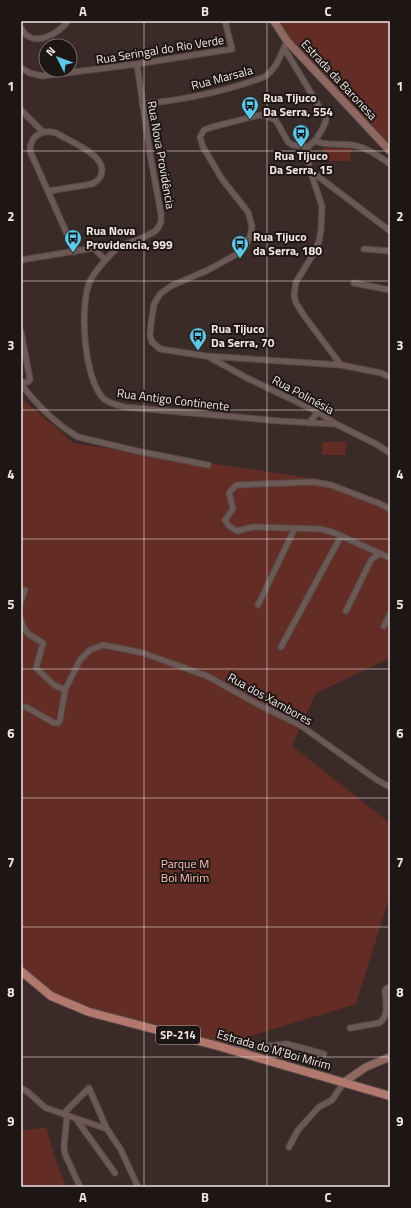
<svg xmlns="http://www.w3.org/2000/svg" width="411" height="1208" font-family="'Titillium Web',sans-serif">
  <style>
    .green { fill: #632c24 }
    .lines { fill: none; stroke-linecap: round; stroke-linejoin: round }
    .street-casing { stroke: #584b48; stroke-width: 7 }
    .secondary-casing { stroke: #584b48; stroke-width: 9 }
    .primary-casing { stroke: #584b48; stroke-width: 10 }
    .street { stroke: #6c5956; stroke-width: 5 }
    .secondary { stroke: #8f6862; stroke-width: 7 }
    .primary { stroke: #b2776d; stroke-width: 8 }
    .grid { fill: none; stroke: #f1e6e4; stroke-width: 1; stroke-opacity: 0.55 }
    .labels { text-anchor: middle; stroke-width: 4; stroke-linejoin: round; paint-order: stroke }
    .shield { fill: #1d1615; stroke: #b1a8a6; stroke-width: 1 }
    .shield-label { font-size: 11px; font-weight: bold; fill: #f1e6e4 }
    .street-label { font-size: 12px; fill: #f1e6e4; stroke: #1d1615 }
    .poi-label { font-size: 12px; font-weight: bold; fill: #f1e6e4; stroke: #1d1615; text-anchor: start }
    .park-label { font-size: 12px; fill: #ffc1b6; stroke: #1d1615 }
    .neatline { fill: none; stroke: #f1e6e4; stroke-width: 1.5 }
    .grid-label { font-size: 13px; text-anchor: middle; font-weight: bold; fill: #f1e6e4 }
  </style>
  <rect width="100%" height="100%" fill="#3b2b28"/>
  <path class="green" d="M278,21h112v128l-94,-101z
    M323,148h28l-1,13h-27z
    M21,398l38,32 14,13 250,37 67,25v153l-74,35 -24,53 98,77v72l-34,109 -138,42 -132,-30 -40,-18 -25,-24z
    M323,442h23l-1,13h-23z
    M46,1127l11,36 9,24h-45v-56z"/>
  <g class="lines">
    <g class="street-casing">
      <path id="street" d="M21,28c10,21 37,7 47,-7
        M284,48l42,70c0,8 -12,26 -19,29
        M21,68l9,5 12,3 95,-12 95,-15 -7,-28
        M142,104c42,-4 82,-12 122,-27 13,-8 17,-23 23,-36
        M21,110l22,22
        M315,141c12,5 24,2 37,4 15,2 26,11 38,19
        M307,147l-14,-2 -5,-3 -10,-18 -3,-4 -8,-4 -7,-1 -48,12 -8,3 -4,7 3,10 19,32 26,33 4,14 -2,11 -5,9 -6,7 -31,17 -37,16 -11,8 -6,10 -3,20 -1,12 2,6 8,7 46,7 135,9 40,8 9,4
        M307,147l2,20 13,39 -1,24 -2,11 -5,12 -18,29 -2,13 2,8 9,14 36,48
        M311,171l79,60
        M49,191l43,-7c7,-4 10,-7 10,-15 -1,-16 -33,-28 -46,-36 -13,-4 -26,2 -26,18l45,101
        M119,246c-10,11 -23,22 -29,35 -11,24 -6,100 14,118 5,4 13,6 20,8l156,14 56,3
        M94,248l11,12
        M364,249l26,2
        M21,260l73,-12 25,-2 21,-7 14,-7 4,-4 3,-6v-8l-11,-60 -13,-90
        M354,283l36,7
        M21,332l9,47 -2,3h-7
        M209,357l38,21 71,34 18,12 40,20 14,9
        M21,384c16,21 35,40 57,53l59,14 71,14
        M309,423l9,-11
        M390,509l-12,-6 -47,-18 -17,-3 -78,3 -7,8 4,16 -8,11 4,6 8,5 16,-4 67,2 12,3 58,26
        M21,601l4,-11
        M258,605l37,-77
        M346,611l25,-51 9,-7
        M21,620c4,15 10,15 22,23l-7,25 18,17 11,5
        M384,626l6,-12
        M281,647l60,-111
        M26,707l28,16h4l2,-3 5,-30 15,-30 10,-10 13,-5 26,5 14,3 64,23 52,29 41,20 77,55 13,7
        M350,1028l29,-5c11,-7 6,-22 6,-33l5,-4
        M237,1049l50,-5 37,10
        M21,1088c11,5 16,14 25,20l61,21
        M63,1114l26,-26 18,41 14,21 17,37
        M67,1115l-3,32 1,7 15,33
        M76,1119l39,54
        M289,1147l9,-17 21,-23 13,-7 12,-18"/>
    </g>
    <g class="secondary-casing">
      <path id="secondary" d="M274,21l13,20 103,110
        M344,1082l22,-15 24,-10"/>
    </g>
    <g class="primary-casing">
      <path id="primary" d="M21,971l30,25 38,16 129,34 172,50"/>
    </g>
    <use href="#street" class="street"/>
    <use href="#secondary" class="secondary"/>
    <use href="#primary" class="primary"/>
  </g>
  <path class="grid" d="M144,21v1166M267,21v1166M21,151h369M21,281h369M21,410h369M21,539h369M21,669h369M21,798h369M21,927h369M21,1057h369"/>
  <defs>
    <g id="bus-pin" transform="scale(0.9)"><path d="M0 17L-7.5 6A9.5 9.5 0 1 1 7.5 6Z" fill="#5dc7e8" stroke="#1d1615"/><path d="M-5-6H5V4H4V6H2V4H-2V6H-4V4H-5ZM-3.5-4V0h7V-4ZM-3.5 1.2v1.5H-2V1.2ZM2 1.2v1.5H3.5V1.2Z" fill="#111"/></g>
  </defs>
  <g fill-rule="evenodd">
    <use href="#bus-pin" x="250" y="105"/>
    <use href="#bus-pin" x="301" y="133"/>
    <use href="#bus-pin" x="73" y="238"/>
    <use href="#bus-pin" x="240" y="244"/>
    <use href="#bus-pin" x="198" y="336"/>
  </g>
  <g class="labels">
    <rect class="shield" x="156" y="1026" width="44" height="18" rx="3"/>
    <g class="shield-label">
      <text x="178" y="1039">SP-214</text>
    </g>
    <g class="street-label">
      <text transform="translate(160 50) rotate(-9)" y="4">Rua Seringal do Rio Verde</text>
      <text transform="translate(222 78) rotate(-15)" y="4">Rua Marsala</text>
      <text transform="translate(339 80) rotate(47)" y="4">Estrada da Baronesa</text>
      <text transform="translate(161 155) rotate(80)" y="4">Rua Nova Providência</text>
      <text transform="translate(303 395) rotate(28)" y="4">Rua Polinésia</text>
      <text transform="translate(173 400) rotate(7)" y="4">Rua Antigo Continente</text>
      <text transform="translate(270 699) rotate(29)" y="4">Rua dos Xambores</text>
      <text transform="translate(274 1050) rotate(16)" y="4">Estrada do M'Boi Mirim</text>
    </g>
    <g class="poi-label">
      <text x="263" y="102">Rua Tijuco<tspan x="263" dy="14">Da Serra, 554</tspan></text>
      <text x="301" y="160" text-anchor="middle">Rua Tijuco<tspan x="301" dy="14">Da Serra, 15</tspan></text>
      <text x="86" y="235">Rua Nova<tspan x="86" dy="14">Providencia, 999</tspan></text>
      <text x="253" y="241">Rua Tijuco<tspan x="253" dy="14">da Serra, 180</tspan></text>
      <text x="211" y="333">Rua Tijuco<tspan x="211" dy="14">Da Serra, 70</tspan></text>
    </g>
    <g class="park-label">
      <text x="185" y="868">Parque M<tspan x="185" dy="14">Boi Mirim</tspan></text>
    </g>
  </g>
  <rect width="411" height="1208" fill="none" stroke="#1d1615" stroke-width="44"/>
  <g transform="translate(58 58) rotate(312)"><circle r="19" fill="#1d1615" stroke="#726968"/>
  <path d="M0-3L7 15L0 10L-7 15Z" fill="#5dc7e8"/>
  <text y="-6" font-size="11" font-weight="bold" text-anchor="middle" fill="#f1e6e4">N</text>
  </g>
  <rect x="22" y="22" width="367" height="1164" class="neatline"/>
  <g class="grid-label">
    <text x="83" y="16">A</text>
    <text x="205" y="16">B</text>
    <text x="328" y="16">C</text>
    <text x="11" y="91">1</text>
    <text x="400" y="91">1</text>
    <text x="11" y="221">2</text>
    <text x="400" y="221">2</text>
    <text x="11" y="350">3</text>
    <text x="400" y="350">3</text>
    <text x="11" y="479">4</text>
    <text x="400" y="479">4</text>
    <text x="11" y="609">5</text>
    <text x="400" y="609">5</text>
    <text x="11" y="738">6</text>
    <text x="400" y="738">6</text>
    <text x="11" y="867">7</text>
    <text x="400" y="867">7</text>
    <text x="11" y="997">8</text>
    <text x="400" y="997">8</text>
    <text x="11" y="1126">9</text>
    <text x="400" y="1126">9</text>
    <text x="83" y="1202">A</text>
    <text x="205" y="1202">B</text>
    <text x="328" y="1202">C</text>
  </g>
</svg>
